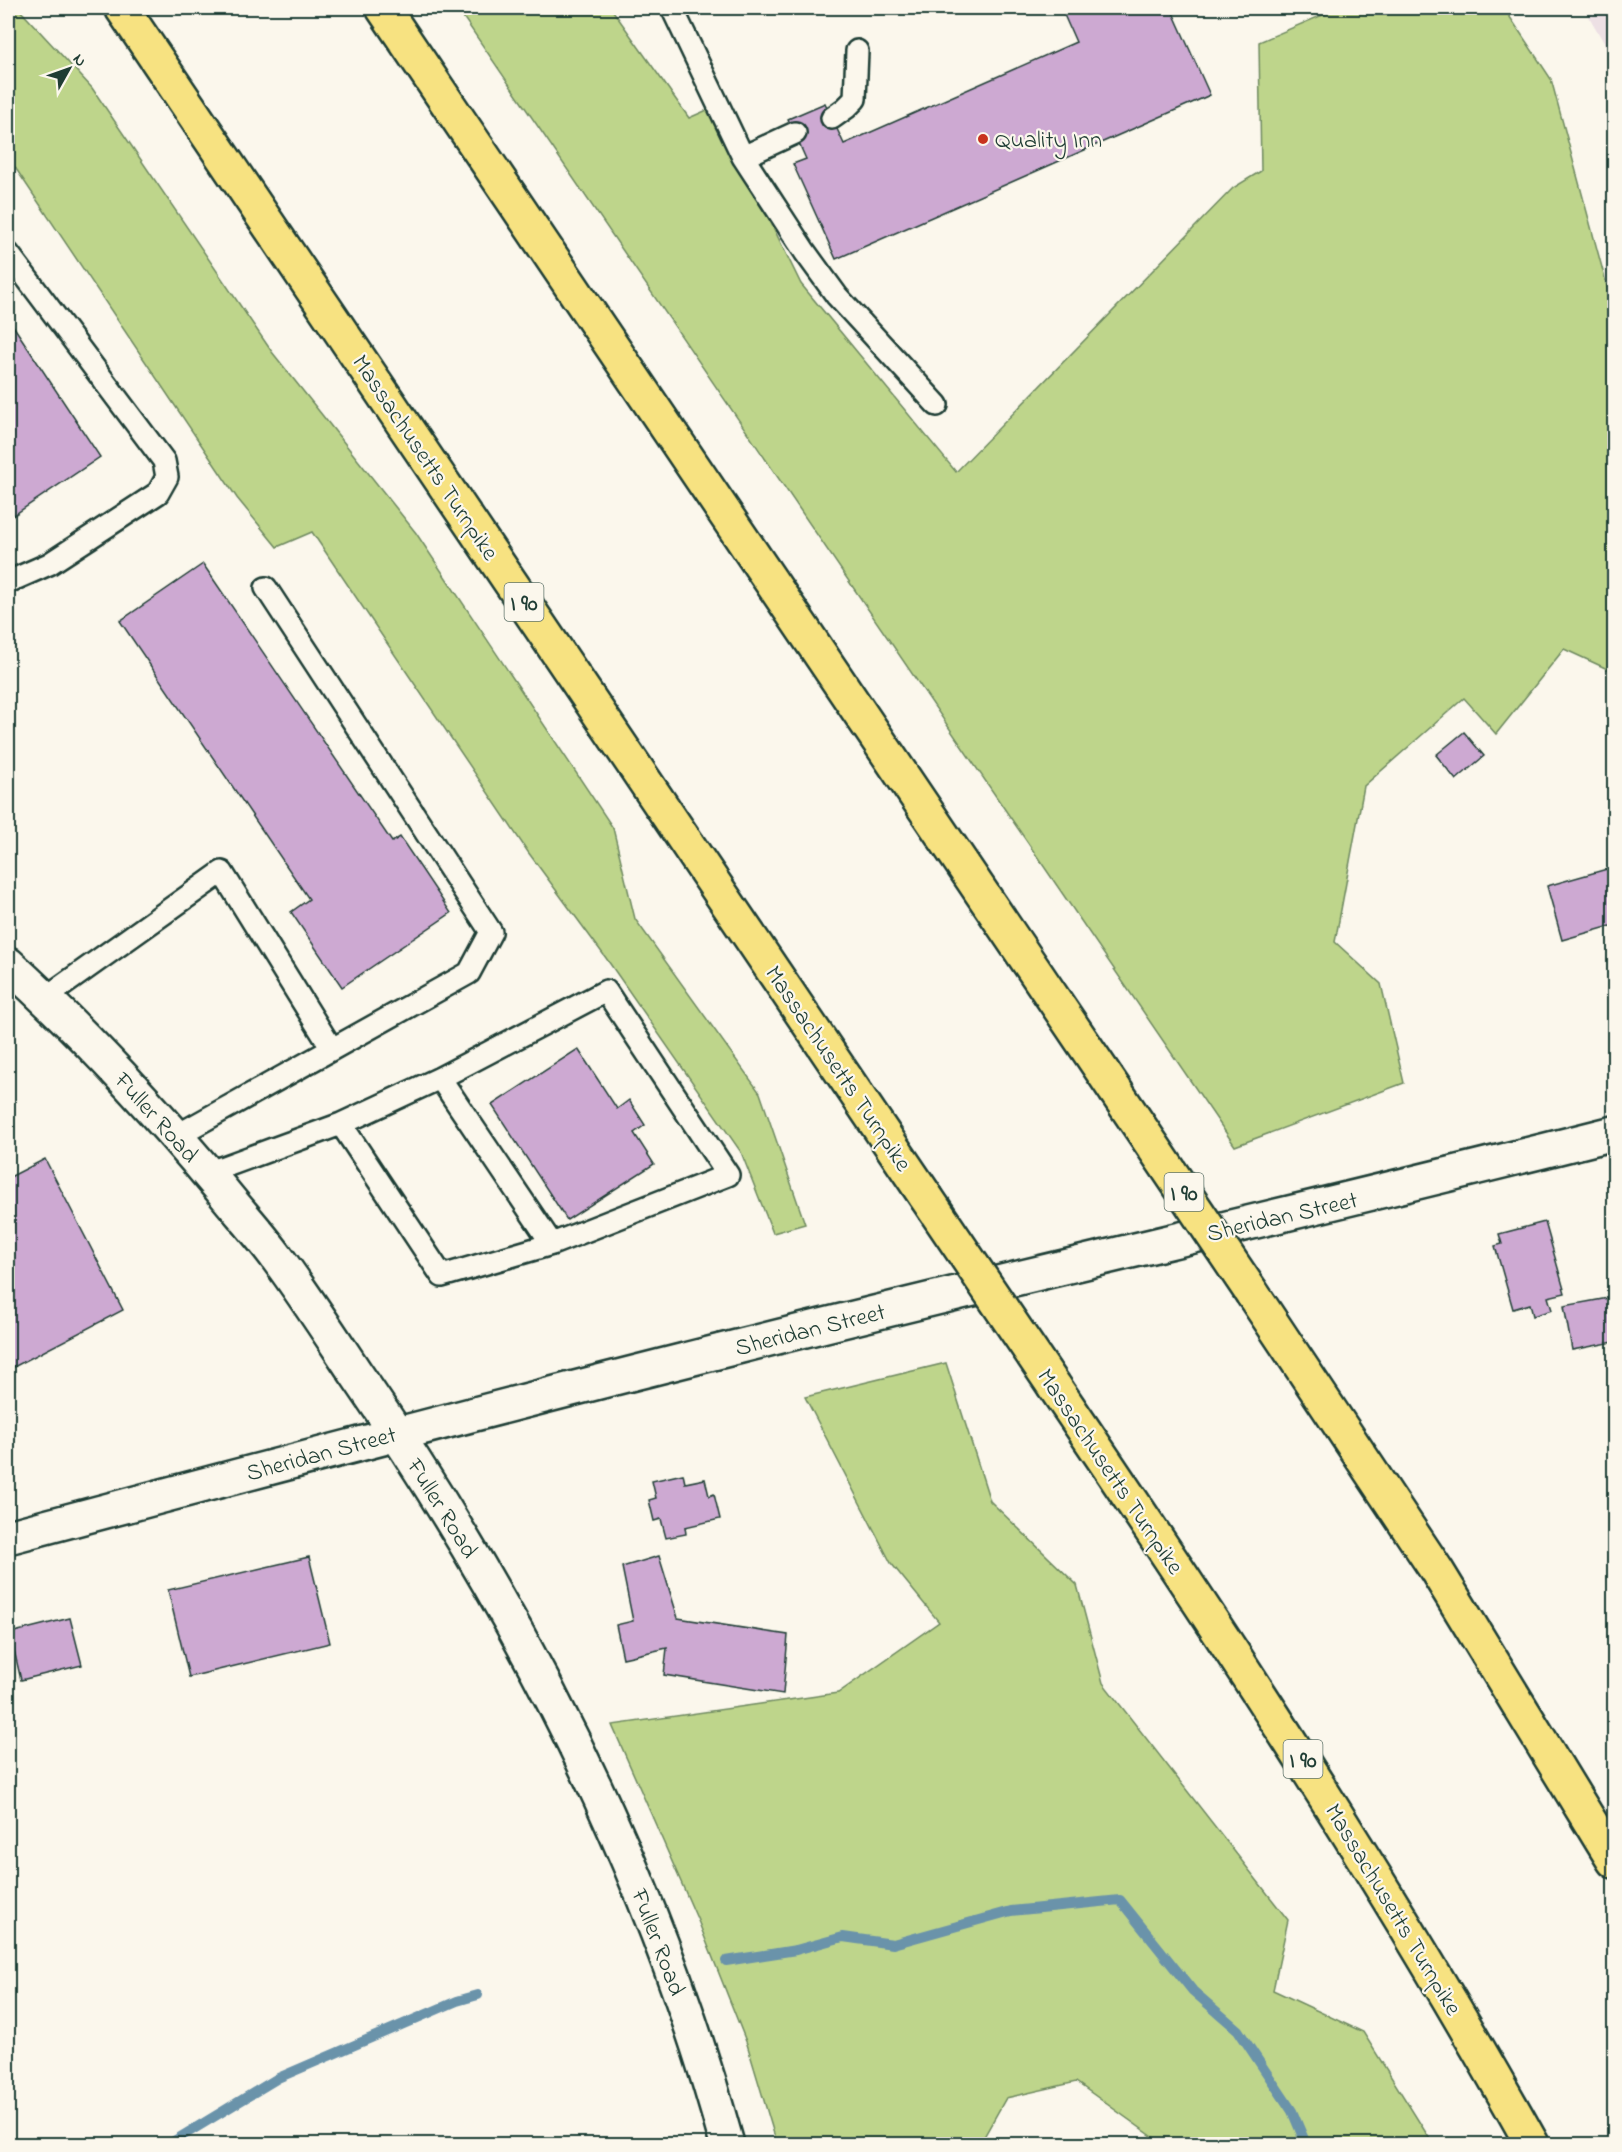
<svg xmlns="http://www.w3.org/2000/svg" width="1622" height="2152" font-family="'Indie Flower',sans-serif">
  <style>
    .built { fill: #ede0e4 }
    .green { fill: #bed58b; stroke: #6e8960; stroke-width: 1.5 }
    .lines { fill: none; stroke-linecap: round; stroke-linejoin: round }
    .stream { stroke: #6b93aa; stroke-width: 10 }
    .building { fill: #cda9d2; stroke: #1f3d34; stroke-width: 1.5 }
    .service-casing { stroke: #1f3d34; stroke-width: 26 }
    .tertiary-casing { stroke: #1f3d34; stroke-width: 38 }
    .secondary-casing { stroke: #1f3d34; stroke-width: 38 }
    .motorway-casing { stroke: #1f3d34; stroke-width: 38 }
    .service { stroke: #fbf7ec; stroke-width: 21 }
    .tertiary { stroke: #fbf7ec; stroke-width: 33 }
    .secondary { stroke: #fbf7ec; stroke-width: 33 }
    .motorway { stroke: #f7e281; stroke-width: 33 }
    .motorway-bridge-casing { stroke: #1f3d34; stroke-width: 38; stroke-linecap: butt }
    .motorway-bridge { stroke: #f7e281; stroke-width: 33 }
    .poi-dot { fill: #c8321e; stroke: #fbf7ec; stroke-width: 2 }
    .labels { text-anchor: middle; stroke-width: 4.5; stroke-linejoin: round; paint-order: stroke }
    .shield { fill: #fbf7ec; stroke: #61756b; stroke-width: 1.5 }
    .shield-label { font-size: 22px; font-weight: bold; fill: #1f3d34 }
    .poi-label { font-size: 24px; fill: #1f3d34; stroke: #fbf7ec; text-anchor: start }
    .street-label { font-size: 24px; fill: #1f3d34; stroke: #fbf7ec }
  </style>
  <rect width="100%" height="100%" fill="#fbf7ec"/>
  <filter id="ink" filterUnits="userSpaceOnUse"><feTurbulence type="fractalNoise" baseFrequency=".0167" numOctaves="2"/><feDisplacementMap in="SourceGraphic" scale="12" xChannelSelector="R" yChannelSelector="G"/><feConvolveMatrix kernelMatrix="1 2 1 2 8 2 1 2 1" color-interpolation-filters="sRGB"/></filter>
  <g filter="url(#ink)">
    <path class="built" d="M1584,8h30v52z"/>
    <path class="green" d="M8,8h10l74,80 180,264 144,181 197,295 22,91 125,174 45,131 -32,9 -32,-81 -135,-194 -78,-106 -216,-320 -35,15 -40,-49 -229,-341z
      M457,8h154l78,110 25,-11 87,177 155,188 277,-284 28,-17 -2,-129 80,-34h165l47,71 63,233v360l-50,-23 -68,85 -32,-36 -100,88 -29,156 46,42 23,99 -169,63z
      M946,1363l44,138 87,84 26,98 185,237 -15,70 90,42 70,112h-270l-87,-62 -70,16 -26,46h-203l-30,-100 -48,-121 -87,-198 226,-32 101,-71 -48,-59 -86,-166z"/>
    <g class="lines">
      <path class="stream" d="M726,1961l70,-11 47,-13 50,7 118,-33 109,-11 73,91 45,39 54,81 14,33
        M169,2144l109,-66 179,-77 21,-6"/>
    </g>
    <path class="building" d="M1061,8h110l39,87 -374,164 -43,-95 13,-5 -18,-40 37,-16 19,41 232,-102z
      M8,318l92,139 -92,62z
      M203,564l189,278 8,-5 51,76 -109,74 -51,-75 18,-13 -189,-278z
      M1464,732l20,24 -28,24 -20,-25z
      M1614,867v58l-52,15 -15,-54z
      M578,1049l39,60 12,-9 16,25 -11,8 20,31 -87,56 -75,-115z
      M45,1159l78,151 -115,60v-192z
      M1545,1222l20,71 -17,4 4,13 -19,6 -3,-12 -17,5 -18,-63 7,-2 -3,-10z
      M1614,1297v45l-42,8 -8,-44z
      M683,1474l2,9 20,-4 4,17 5,-2 6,25 -35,8 1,7 -20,4 -5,-19 -7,2 -5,-21 7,-2 -4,-17z
      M659,1556l19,62 110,17 -5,59 -119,-19 3,-27 -44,10 -7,-33 17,-4 -11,-54z
      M309,1557l21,86 -141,34 -21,-87z
      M70,1618l12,47 -61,15 -11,-47z"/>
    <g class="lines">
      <g class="service-casing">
        <path id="service" d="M672,8l71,149 62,95 32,44 100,109
          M832,118l14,-10 9,-9 2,-48
          M743,157l52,-24
          M8,253l156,208 3,16 -9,16 -109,71 -41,18
          M45,998l177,-126 110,177
          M440,1078l112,166
          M176,1136l293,-163 22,-41 -225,-344
          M207,1173l134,-49 101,152 110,-32 176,-69 -122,-184 -166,87 -99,46"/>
      </g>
      <g class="tertiary-casing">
        <path id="tertiary" d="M8,1537c244,-65 488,-130 733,-191 290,-73 583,-139 873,-213"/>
      </g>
      <g class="secondary-casing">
        <path id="secondary" d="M8,964c76,69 146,145 212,224 19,24 40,46 58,71 28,38 53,77 79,116 162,235 295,494 370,769"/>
      </g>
      <g class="motorway-casing">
        <path id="motorway" d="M122,8l804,1189
          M383,8l732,1082
          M1252,1293l185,278 177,290
          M1054,1386c168,247 333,497 478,758"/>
      </g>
      <use href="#service" class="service"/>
      <use href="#tertiary" class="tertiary"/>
      <use href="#secondary" class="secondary"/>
      <use href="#motorway" class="motorway"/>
      <g class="motorway-bridge-casing">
        <path id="motorway-bridge" d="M1115,1090l137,203
          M926,1197l128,189"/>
      </g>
      <use href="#motorway-bridge" class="motorway-bridge"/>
    </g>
  </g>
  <circle class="poi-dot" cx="983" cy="139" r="6"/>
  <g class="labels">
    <g class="shield">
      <rect x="504.5" y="583" width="39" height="38" rx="4.5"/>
      <rect x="1164.5" y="1173" width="39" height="38" rx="4.5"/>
      <rect x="1283.5" y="1740" width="39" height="38" rx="4.5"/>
    </g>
    <g class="shield-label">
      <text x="524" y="610">I 90</text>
      <text x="1184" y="1200">I 90</text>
      <text x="1303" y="1767">I 90</text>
    </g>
    <g class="poi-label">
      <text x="995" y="147">Quality Inn</text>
    </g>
    <g class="street-label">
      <text transform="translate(426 457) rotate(56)" y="8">Massachusetts Turnpike</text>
      <text transform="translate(839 1068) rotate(56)" y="8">Massachusetts Turnpike</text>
      <text transform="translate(157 1117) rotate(48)" y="8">Fuller Road</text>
      <text transform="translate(1282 1216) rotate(-13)" y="8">Sheridan Street</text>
      <text transform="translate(810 1329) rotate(-14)" y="8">Sheridan Street</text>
      <text transform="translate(321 1453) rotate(-15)" y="8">Sheridan Street</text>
      <text transform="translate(1111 1471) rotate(56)" y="8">Massachusetts Turnpike</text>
      <text transform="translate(443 1508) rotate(58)" y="8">Fuller Road</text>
      <text transform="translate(1394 1909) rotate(59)" y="8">Massachusetts Turnpike</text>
      <text transform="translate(659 1942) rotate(69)" y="8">Fuller Road</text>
    </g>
  </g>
  <rect width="1622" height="2152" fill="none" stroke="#fbf7ec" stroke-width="30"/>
  <rect x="15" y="15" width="1592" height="2122" fill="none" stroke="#1f3d34" stroke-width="2" filter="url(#ink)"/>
  <g transform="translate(69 69) rotate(50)" stroke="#fbf7ec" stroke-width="4.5" paint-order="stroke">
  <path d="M0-4.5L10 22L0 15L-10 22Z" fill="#1f3d34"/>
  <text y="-9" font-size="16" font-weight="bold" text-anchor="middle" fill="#1f3d34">N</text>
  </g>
</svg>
